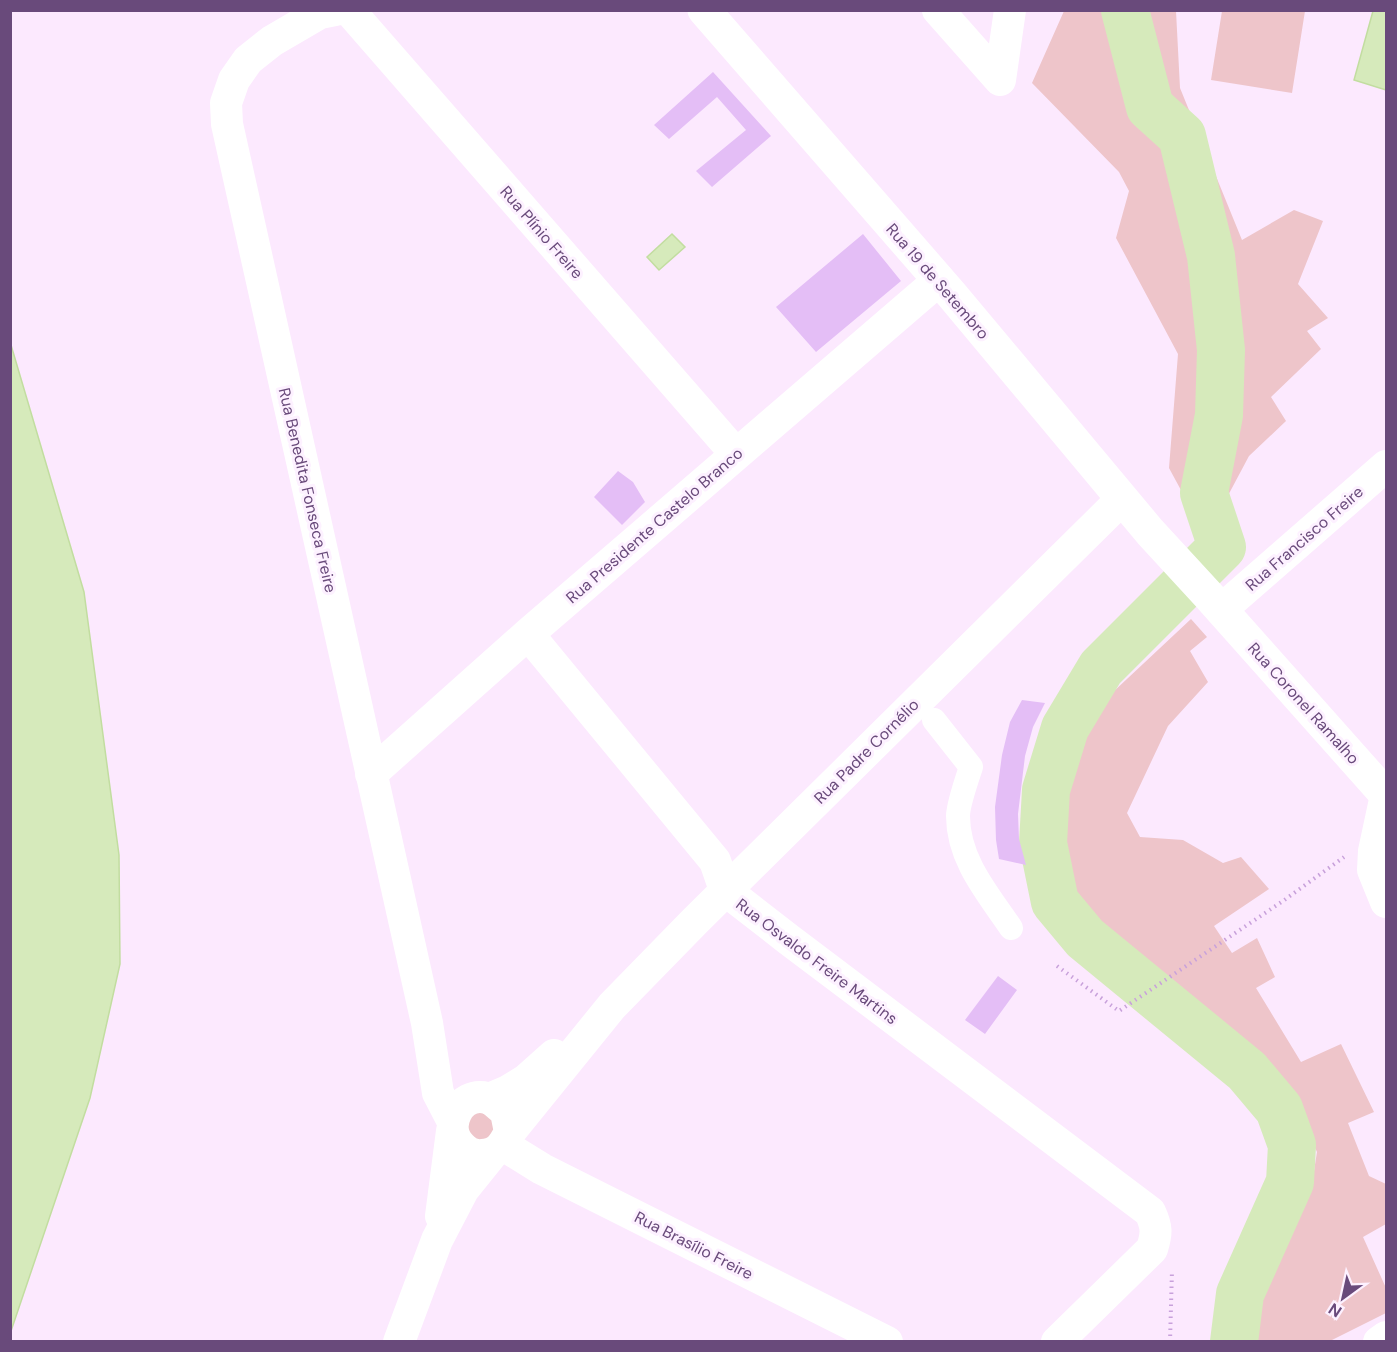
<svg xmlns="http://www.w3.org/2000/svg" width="1397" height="1352" font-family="'DM Sans',sans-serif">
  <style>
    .green { fill: #eec5ca }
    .water { fill: #d6eabb; stroke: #c2dda0; stroke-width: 1.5 }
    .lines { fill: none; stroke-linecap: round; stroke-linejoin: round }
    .river { stroke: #d6eabb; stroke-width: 48 }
    .building { fill: #e4bef6 }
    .path { stroke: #c8a1db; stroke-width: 4; stroke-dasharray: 1.5 4.5; stroke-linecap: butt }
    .pedestrian { stroke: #fff; stroke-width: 24 }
    .minor { stroke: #fff; stroke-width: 32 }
    .secondary { stroke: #fff; stroke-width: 33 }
    .labels { text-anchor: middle; stroke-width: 6; stroke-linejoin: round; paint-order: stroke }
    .street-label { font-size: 16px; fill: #694a7b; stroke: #fdf1ff }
  </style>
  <rect width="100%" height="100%" fill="#fce9fe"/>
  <path class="green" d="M1064,11h112l4,77 62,152 52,-30 29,11 -25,63 30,34 -21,13 14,18 -50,48 15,24 -37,35 -25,47 -29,-17 -13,6 -13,-24 9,-114 -62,-116 13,-47 -10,-19 -87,-89z
    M1222,11h83l-13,82 -81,-13z
    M1191,619l16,18 -17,14 18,31 -40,44 -41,87 13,24 43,3 40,23 18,-6 28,32 -55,37 18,27 25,-15 18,39 -19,11 45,74 40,-18 33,68 -26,11 21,53 17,8v40l-23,13 23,51v25l-56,28h-74l7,-48 48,-103 6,-38 -23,-50 -21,-26 -35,-39 -76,-54 -79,-69 -24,-61 4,-65 20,-49 29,-46z
    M470,1112l21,1 5,22 -20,8 -13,-22z"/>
  <path class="water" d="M1373,11h13v79l-32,-10z
    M672,234l13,13 -26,23 -12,-13z
    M11,345l73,247 35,263 1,109 -30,134 -79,233z"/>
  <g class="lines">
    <path class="river" d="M1125,10l25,97 32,29 29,120 10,94 -2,65 -15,78 18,54 -121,121 -36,60 -19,62 -3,53 12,59 30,36 162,133 32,38 13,36 -2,37 -50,112 -6,48"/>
  </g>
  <path class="building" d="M713,72l58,64 -59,51 -16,-16 50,-41 -29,-33 -48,42 -15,-14z
    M863,234l38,47 -85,71 -40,-45z
    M618,471l15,11 12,20 -23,23 -28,-28z
    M1022,700l23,3 -12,24 -8,29 -7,58 1,25 7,26 -27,-6 -3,-19 -1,-33 7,-52 8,-33z
    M998,976l19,14 -32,44 -20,-14z"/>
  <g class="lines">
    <path class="path" d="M1057,966l62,45 164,-110 61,-44
      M1170,1342l2,-72"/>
    <path class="pedestrian" d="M934,720l37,47c-4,12 -13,38 -13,49 0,44 30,78 53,112"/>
    <path class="minor" d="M335,10l-15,3 -48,28 -24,19 -14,20 -8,23 1,21 200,899 11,70 14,27
      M349,10l387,444
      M938,10l62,70 10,-70
      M1221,610l165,-144
      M528,634l187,227 10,29 63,49 362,273c7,15 7,21 2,37l-95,93
      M371,774l157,-140 411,-354
      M1386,795l-12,56 -1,19 13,32
      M489,1099l19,-8 18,-11 28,-25
      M510,1132l-4,-20c-6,-5 -12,-12 -19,-14 -28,-7 -46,30 -25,49 5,6 13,9 21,8 16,-2 20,-10 27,-23l102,-126 83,-85 427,-422
      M503,1145l39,24 345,173
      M441,1216l11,-85
      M399,1342l38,-102 26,-50 29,-36
      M1379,1342l7,-5"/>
    <path class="secondary" d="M704,10l248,285 198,237 58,63 178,200"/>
  </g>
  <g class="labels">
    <g class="street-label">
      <text transform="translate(542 232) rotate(49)" y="6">Rua Plínio Freire</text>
      <text transform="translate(938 281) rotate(49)" y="6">Rua 19 de Setembro</text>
      <text transform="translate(308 490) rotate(77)" y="6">Rua Benedita Fonseca Freire</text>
      <text transform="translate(654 525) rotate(-41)" y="6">Rua Presidente Castelo Branco</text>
      <text transform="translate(1304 538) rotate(-41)" y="6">Rua Francisco Freire</text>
      <text transform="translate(1304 703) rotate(48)" y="6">Rua Coronel Ramalho</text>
      <text transform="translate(866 751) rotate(-45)" y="6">Rua Padre Cornélio</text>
      <text transform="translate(817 961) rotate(37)" y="6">Rua Osvaldo Freire Martins</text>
      <text transform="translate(694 1245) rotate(27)" y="6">Rua Brasílio Freire</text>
    </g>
  </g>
  <rect width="1397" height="1352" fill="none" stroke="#694a7b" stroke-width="24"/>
  <g transform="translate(1343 1298) rotate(213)" stroke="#fdf1ff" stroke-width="4.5" paint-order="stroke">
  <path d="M0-4.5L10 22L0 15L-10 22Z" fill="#694a7b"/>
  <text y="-9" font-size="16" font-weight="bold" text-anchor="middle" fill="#694a7b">N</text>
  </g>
</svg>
